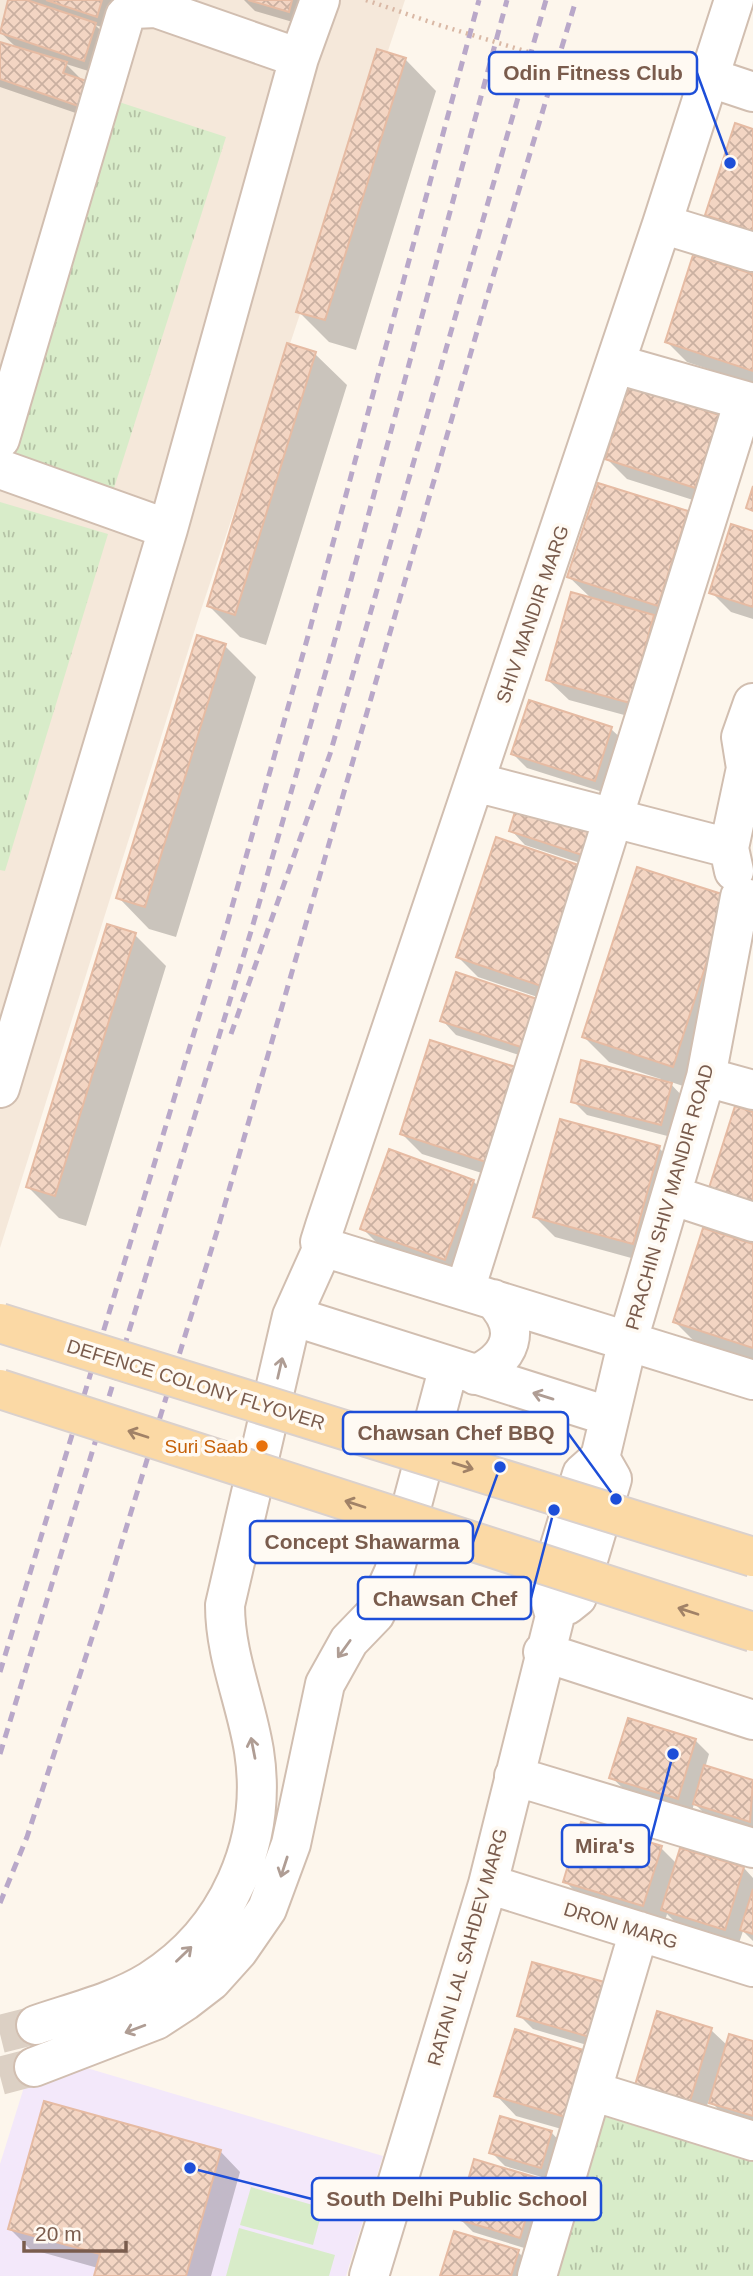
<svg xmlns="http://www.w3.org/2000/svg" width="753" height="2276" font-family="Arial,sans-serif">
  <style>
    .residential { fill: #f5e8da }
    .education { fill: #f3e8fa }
    .grass { fill: url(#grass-tufts) }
    .garden { fill: #d8ecc9 }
    .shadow { fill: #0003 }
    .building { fill: url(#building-cross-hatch); stroke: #e6bba3; stroke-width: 2 }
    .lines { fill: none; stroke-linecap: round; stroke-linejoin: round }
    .minor-tunnel { stroke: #dcd0c4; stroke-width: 38; stroke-dasharray: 38 19; stroke-linecap: butt }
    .minor-casing { stroke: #d1beb0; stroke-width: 42 }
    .path { stroke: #d9b8a5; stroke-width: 4.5; stroke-dasharray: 2 5; stroke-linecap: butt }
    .minor { stroke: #fff; stroke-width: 38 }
    .rail { stroke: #b9a8c9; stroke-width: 5; stroke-dasharray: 10 7; stroke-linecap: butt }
    .major-bridge-casing { stroke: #dad1cd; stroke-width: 42; stroke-linecap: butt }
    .path-bridge { stroke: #d9b8a5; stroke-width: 4.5; stroke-dasharray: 2 5; stroke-linecap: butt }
    .major-bridge { stroke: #fbd9a5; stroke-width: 38 }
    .oneway { stroke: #af9d94 }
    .oneway2 { stroke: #a18267 }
    .food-dot { fill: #e8710a; stroke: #fffaf3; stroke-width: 2.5 }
    .labels { text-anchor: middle; stroke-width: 7; stroke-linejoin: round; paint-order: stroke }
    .street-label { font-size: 19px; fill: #7a5c4d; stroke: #fffaf3 }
    .food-label { font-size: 19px; fill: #c56008; stroke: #fffaf3; text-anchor: end }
    .leader { fill: none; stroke: #1d4ed8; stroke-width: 2.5 }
    .callout-dot { fill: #1d4ed8; stroke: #fffaf3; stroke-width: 2.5 }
    .callout { fill: #fffaf3; stroke: #1d4ed8; stroke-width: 2.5 }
    .callout-label { font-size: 21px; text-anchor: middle; font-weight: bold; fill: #7a5c4d }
  </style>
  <defs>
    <pattern id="grass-tufts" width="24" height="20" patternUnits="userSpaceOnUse" patternTransform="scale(1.75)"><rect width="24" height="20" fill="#d8ecc9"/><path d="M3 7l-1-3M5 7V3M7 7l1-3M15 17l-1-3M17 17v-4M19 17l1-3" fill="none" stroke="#b4c2a5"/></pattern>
    <pattern id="building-cross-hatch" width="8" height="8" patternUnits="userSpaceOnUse" patternTransform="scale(1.75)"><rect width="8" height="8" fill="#f3d5c3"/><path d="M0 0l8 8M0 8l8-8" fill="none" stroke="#cab0a1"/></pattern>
  </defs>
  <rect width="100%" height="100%" fill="#fdf6ec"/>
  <path class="residential" d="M0,0h405l-204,610 -201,638z"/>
  <path class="education" d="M80,2066l303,90 -37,120h-346v-112l25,-80z"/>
  <path class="grass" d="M119,102l107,35 -112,351 -107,-35z
    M0,502l108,32 -103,337 -5,-1z
    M603,2116l150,46v114h-197z"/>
  <path class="garden" d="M251,2187l72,21 -10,37 -73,-20z
    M239,2228l96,27 -6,21h-103z"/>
  <path class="shadow" d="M10,0h107l-6,30 -16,-5 14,13 -11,36 -32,-10 14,14 19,43 -99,-34v-44l17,5 -17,-16z
    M244,0h66l-7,25 -48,-14z
    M405,59l31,32 -80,259 -27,-8 -31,-31z
    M753,131v112l-26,-8 -20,-20z
    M753,276v108l-66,-22 -20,-20z
    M315,354l32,31 -81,260 -26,-8 -31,-31z
    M718,416l20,21 -23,70 -88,-28 -20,-20z
    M687,513l20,20 -29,92 -23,-8 19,19 -24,86 -81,-22 -21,-20 44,-81 -23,-22z
    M753,533v86l-22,-7 -20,-20z
    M225,646l31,31 -80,260 -27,-8 -31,-32z
    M611,729l15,14 -17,51 -82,-26 -14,-14z
    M603,828l5,44 -83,-27 -14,-15z
    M497,839l70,168 -89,-30 -20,-20z
    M727,898l-29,193 -30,-10 17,18 -10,39 -88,-23 -14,-14 87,-20 1,-2 -52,-17 -25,-25z
    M135,935l31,31 -80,260 -27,-8 -31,-31z
    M457,974l81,87 -82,-26 -14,-15z
    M431,1042l82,141 -91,-29 -20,-20z
    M659,1148l20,20 -26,96 -98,-27 -20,-20z
    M473,1181l20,20 -27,78 -83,-30 -21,-21z
    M753,1246v115l-58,-19 -20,-20z
    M695,1740l14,14 -4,14 48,14v49l-44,-13 -15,-15 -2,9 -66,-21 -15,-14z
    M661,1848l16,16 4,-14 63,18 9,10v63l-10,-10 -4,12 -62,-19 -10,-10 -3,11 -79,-23 -20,-21z
    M534,1964l73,87 -74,-22 -14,-14z
    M711,2030l17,16 25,-3v82l-28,-9 -16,-16 -5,14 -53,-16z
    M516,2031l77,107 -77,-22 -20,-21z
    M551,2132l14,15 -10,34 -50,-15 -14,-14z
    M220,2151l20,21 -29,104h-115l2,-8 -68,-19 -20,-20z
    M537,2180l14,14 -17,57 -61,-19 -14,-14z
    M518,2252l14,14 -3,10h-87z"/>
  <path class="building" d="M8,0h19l69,23 -12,38 -84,-28z
    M46,0h56l-5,17z
    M248,0h44l-3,12z
    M0,42l67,20 -4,11 29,10 -8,25 -84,-29z
    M377,49l29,9 -81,262 -29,-8z
    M735,123l18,6v102l-48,-16z
    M693,255l60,19v97l-88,-29z
    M287,343l29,9 -81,263 -28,-9z
    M629,386l90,29 -24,73 -90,-29z
    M598,483l90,28 -30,95 -91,-29z
    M753,486v25l-7,-3z
    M731,524l22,7v76l-44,-14z
    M571,592l83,23 -24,88 -84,-23z
    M197,635l29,9 -81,263 -29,-9z
    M529,700l83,27 -17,54 -84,-27z
    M519,799l85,28 -10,32 -85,-28z
    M496,837l91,31 -40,120 -91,-31z
    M637,867l91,29 -55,171 -91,-30z
    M107,924l29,9 -81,263 -29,-9z
    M456,972l84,28 -16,48 -84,-27z
    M430,1040l92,29 -30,95 -92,-30z
    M581,1060l91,23 -11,42 -90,-23z
    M735,1106l18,6v93l-45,-14z
    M560,1119l100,27 -27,98 -100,-27z
    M389,1149l85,31 -29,80 -85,-31z
    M703,1228l50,16v104l-80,-26z
    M628,1718l68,21 -18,60 -69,-21z
    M704,1765l49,15 -3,42 -57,-18z
    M581,1822l81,24 -19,60 -80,-24z
    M680,1848l64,19 -19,63 -64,-20z
    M753,1889v45l-13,-4z
    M532,1962l76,21 -15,55 -76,-22z
    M657,2011l55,17 -22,73 -55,-16z
    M515,2029l78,24 -21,66 -78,-23z
    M729,2034l24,7v75l-44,-13z
    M44,2101l177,49 -35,126h-92l6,-22 -92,-25z
    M500,2116l52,15 -11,37 -52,-15z
    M474,2159l64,19 -18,60 -63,-19z
    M454,2231l65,19 -8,26h-71z"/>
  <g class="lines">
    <path class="minor-tunnel" d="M0,2034l36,-9
      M0,2076l34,-9"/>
    <g class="minor-casing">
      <path id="minor" d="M711,78l42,14
        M662,224l91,28
        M616,364l137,39
        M0,439l125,-423 8,-7 23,-1 143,50
        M0,469l168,60
        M475,782l254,66
        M734,871l-5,-23 17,-80 -5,-31 12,-34
        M706,1077l47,13
        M0,1088l168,-559 131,-471 21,-58
        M671,1195l82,27
        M323,1247l-3,-5 5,-16 337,-1002 72,-224
        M323,1247l430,133
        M465,1290l279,-889
        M292,1316l316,100
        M475,1375c36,-17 48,-45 18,-76
        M567,1605l10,-8 35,-118 -12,-21
        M543,1652l210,68
        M514,1776l239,72
        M488,1884l265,83
        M36,2025c38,-13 80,-23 114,-44 78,-49 118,-140 104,-230 -8,-50 -29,-95 -29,-146l67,-289 31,-69
        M34,2067l122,-47 29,-19 26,-20 27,-30 29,-42 24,-65 34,-160 24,-43 26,-27 19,-42 55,-206
        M592,2091l161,50
        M369,2276l119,-392 67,-268 -8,-27 35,-115 18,-16 28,-118 78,-263 34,-180 13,3
        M537,2276l102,-345"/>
    </g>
    <path class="path" d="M366,0l73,25
      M568,64l99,30"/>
    <use href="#minor" class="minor"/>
    <path class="rail" d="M231,1034l99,-280 216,-754
      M0,1672l228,-751 80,-285 171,-636
      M0,1754l252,-826 82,-285 173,-643
      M0,1903l27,-66 75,-230 116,-379 271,-938 87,-290"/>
    <g class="major-bridge-casing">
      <path id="major-bridge" d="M0,1323l753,234
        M0,1389l753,243"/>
    </g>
    <path class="path-bridge" d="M439,25l129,39"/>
    <use href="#major-bridge" class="major-bridge"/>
  </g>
  <defs><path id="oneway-shaft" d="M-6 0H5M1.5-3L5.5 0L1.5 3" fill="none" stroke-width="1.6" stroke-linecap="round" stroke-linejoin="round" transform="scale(1.75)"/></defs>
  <g class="oneway">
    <use href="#oneway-shaft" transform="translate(280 1368) rotate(-77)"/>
    <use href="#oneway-shaft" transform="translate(543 1396) rotate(-163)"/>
    <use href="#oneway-shaft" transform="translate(344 1649) rotate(126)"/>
    <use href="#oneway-shaft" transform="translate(253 1748) rotate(-101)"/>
    <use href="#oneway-shaft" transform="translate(284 1867) rotate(108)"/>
    <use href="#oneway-shaft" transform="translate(184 1954) rotate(-44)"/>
    <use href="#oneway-shaft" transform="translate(135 2029) rotate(159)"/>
  </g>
  <g class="oneway2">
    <use href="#oneway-shaft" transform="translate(138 1434) rotate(-162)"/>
    <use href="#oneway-shaft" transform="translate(463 1466) rotate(17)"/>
    <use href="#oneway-shaft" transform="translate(355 1504) rotate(-162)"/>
    <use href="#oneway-shaft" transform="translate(688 1611) rotate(-162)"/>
  </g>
  <circle class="food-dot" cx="262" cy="1446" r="7"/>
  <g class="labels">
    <g class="street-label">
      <text transform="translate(532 614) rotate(-71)" y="7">SHIV MANDIR MARG</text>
      <text transform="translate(669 1197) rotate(-74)" y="7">PRACHIN SHIV MANDIR ROAD</text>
      <text transform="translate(196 1384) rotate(17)" y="7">DEFENCE COLONY FLYOVER</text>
      <text transform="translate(621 1925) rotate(17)" y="7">DRON MARG</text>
      <text transform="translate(467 1947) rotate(-74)" y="7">RATAN LAL SAHDEV MARG</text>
    </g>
    <g class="food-label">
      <text x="248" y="1453">Suri Saab</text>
    </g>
  </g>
  <path class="leader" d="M730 163L697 73M616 1499L568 1433M500 1467L473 1542M554 1510L531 1598M673 1754L649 1846M190 2168L312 2199"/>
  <g class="callout-dot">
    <circle cx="730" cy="163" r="7"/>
    <circle cx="616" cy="1499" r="7"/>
    <circle cx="500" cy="1467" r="7"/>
    <circle cx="554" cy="1510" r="7"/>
    <circle cx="673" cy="1754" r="7"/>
    <circle cx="190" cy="2168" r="7"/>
  </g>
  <g class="callout">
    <rect x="489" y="52" width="208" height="42" rx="7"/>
    <rect x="343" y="1412" width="225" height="42" rx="7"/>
    <rect x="250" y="1521" width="223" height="42" rx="7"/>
    <rect x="358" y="1577" width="173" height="42" rx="7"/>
    <rect x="562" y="1825" width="87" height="42" rx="7"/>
    <rect x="312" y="2178" width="289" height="42" rx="7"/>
  </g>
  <g class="callout-label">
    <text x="593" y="80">Odin Fitness Club</text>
    <text x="456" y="1440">Chawsan Chef BBQ</text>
    <text x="362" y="1549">Concept Shawarma</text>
    <text x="445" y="1606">Chawsan Chef</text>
    <text x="605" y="1853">Mira's</text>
    <text x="457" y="2206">South Delhi Public School</text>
  </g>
  <path d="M24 2241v10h102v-10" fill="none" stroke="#7a5c4d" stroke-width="3.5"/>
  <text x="35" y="2241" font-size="21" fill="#7a5c4d" stroke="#fffaf3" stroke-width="5" paint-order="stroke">20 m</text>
</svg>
